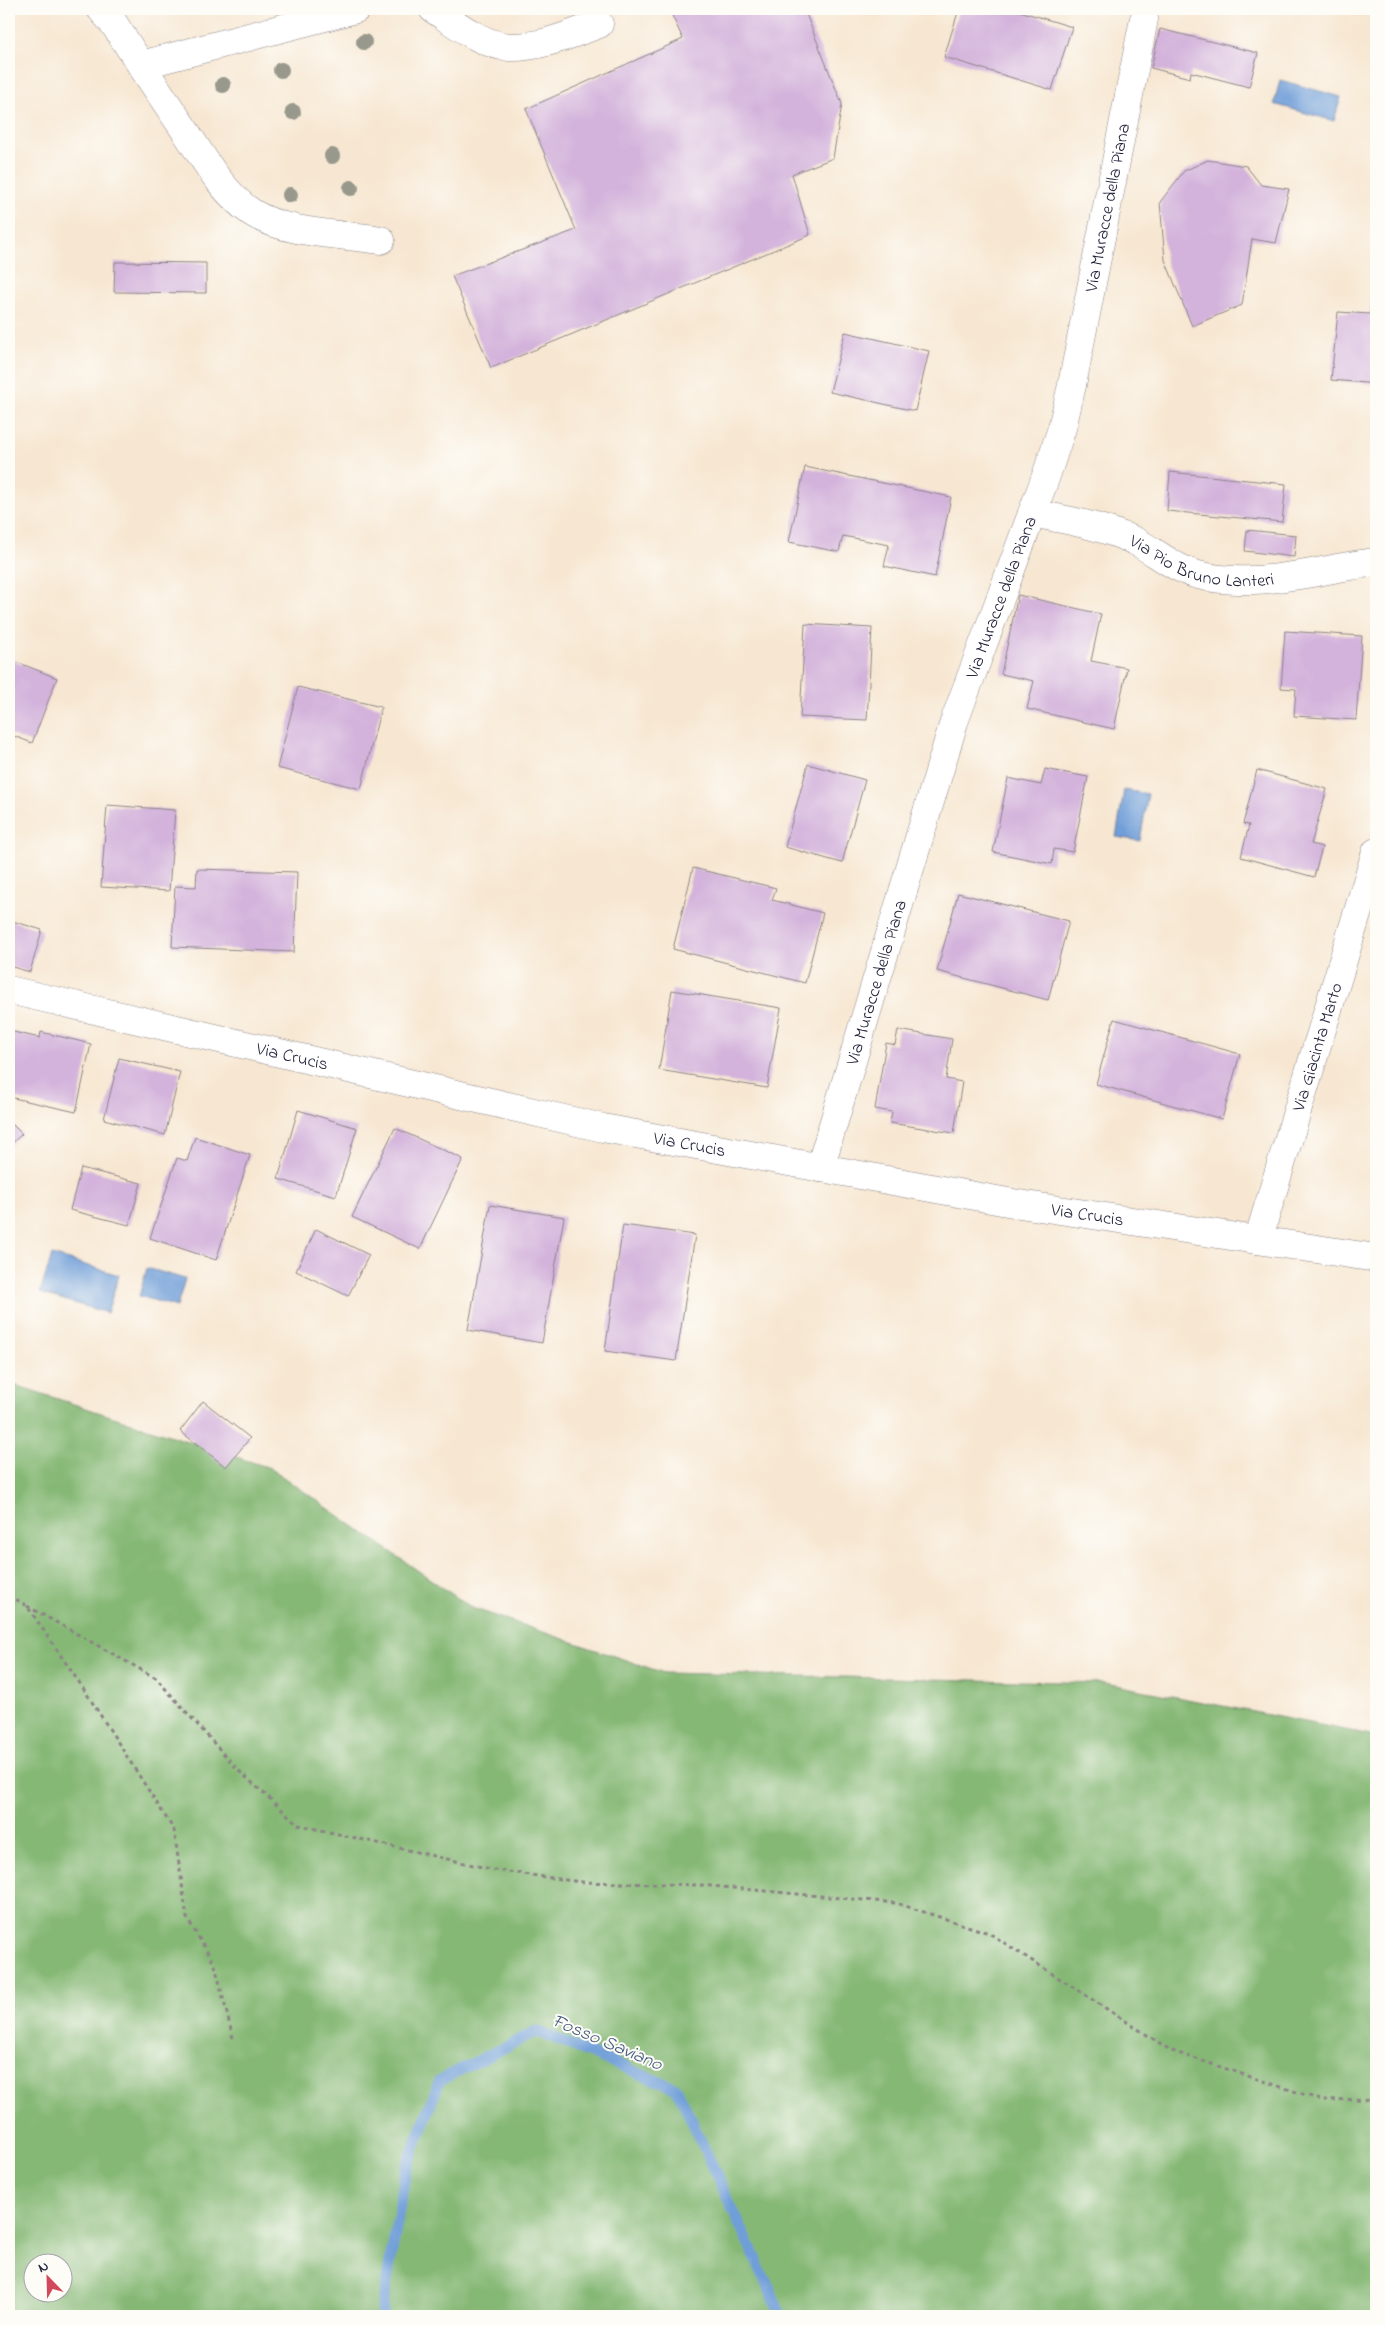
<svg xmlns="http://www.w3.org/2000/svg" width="1385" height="2325" font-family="'Indie Flower',sans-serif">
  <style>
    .forest { fill: #85b874; stroke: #546d58; fill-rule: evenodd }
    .water { fill: #709ed8; stroke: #49608a }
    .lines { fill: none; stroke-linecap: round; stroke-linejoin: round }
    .stream { stroke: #709ed8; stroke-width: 11 }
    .building { fill: #d3b2db }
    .minor-casing { stroke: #8c8486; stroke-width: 29 }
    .path { stroke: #8c8486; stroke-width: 3; stroke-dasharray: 4 4; stroke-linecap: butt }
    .minor { stroke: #fff; stroke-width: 28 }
    .tree { fill: #98998c }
    .labels { text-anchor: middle; stroke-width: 4; stroke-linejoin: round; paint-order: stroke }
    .street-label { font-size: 18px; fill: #22223b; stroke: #fdfcf7 }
    .water-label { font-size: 19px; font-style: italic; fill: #455a82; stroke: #fdfcf7 }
  </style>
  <rect width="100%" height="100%" fill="#fdfcf7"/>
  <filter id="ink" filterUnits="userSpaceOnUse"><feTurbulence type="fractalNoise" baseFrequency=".02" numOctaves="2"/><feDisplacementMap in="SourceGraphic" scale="10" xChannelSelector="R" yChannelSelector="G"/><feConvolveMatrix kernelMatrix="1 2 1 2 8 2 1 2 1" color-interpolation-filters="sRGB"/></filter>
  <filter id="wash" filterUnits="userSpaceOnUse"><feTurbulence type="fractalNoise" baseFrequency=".0096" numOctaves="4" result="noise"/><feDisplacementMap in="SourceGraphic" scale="20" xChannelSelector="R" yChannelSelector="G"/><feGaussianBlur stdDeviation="1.12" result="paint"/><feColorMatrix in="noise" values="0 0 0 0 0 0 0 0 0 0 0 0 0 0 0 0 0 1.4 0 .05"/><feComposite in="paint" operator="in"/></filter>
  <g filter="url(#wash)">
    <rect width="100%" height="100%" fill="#f7e7d2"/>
    <path class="forest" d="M9,1383l261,85 202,140 192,65 441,10 271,53v580h-1367zM32,2262h30v30h-30z"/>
    <path class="water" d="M1280,80l61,17 -7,24 -60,-17z
      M1124,790l24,4 -8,47 -24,-4z
      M52,1255l67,20 -12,38 -67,-20z
      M147,1268l38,11 -8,28 -38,-11z"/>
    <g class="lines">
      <path class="stream" d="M381,2316l25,-147 34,-89 97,-49 140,58 105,227"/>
    </g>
    <g id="blocks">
      <path class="building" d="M669,9h135l38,95 -9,54 -41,16 18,61 -319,133 -39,-92 124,-46 -50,-121 157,-70z
        M959,9h54l59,18 -20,63 -108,-33z
        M1160,29l98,24 -9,34 -58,-15 -1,6 -39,-10z
        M1208,160l38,6 15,19 28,4 -13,54 -24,-4 -10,66 -50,21 -27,-66 -5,-58 24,-31z
        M115,262l91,1v30l-92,-1z
        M1376,295v89l-45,-4 7,-68 32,2 1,-16z
        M845,332l84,19 -14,60 -85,-19z
        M805,467l146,30 -16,80 -51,-11 5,-21 -46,-9 -4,16 -50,-10z
        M1170,472l116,12 -4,38 -115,-11z
        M1247,530l49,5 -2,22 -49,-6z
        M1018,595l83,19 -10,47 36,7 -13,61 -87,-20 7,-28 -33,-7z
        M805,624l67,4 -5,92 -67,-3z
        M1285,631l77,5 -6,84 -62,-4 2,-27 -15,-1z
        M9,659l48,19 -25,65 -23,-9z
        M298,687l83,20 -20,82 -84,-21z
        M808,764l57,16 -23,83 -57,-16z
        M1045,769l43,8 -15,75 -19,-3 -2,15 -59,-12 15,-74 33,7z
        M1257,770l70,19 -16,55 11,3 -8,30 -73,-20 8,-32 -6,-1z
        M107,805l68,5 -6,81 -68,-4z
        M693,868l83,20 -4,12 51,13 -18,70 -132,-34z
        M197,869l100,3 -3,80 -122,-5 3,-61 21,1z
        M958,893l111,28 -21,79 -111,-29z
        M9,920l33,10 -12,42 -21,-6z
        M672,990l109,18 -14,80 -108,-18z
        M1114,1019l126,35 -18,65 -126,-35z
        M898,1030l54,9 -6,40 16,3 -8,51 -64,-10 2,-11 -17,-3 11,-66 9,2z
        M9,1031l31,7 1,-6 50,12 -15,68 -67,-15z
        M119,1058l61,14 -15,63 -61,-16z
        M298,1110l59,18 -21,68 -58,-17z
        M9,1121l13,13 -13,12z
        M395,1128l68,31 -43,90 -68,-32z
        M195,1137l55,18 -34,105 -66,-22 27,-80 10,3z
        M81,1168l60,15 -12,42 -59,-15z
        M490,1205l74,12 -22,126 -74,-13z
        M623,1225l72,10 -19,126 -71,-10z
        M316,1229l53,26 -21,41 -52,-25z
        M203,1401l47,37 -24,29 -46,-36z"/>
    </g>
  </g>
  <g filter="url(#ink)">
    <use href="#blocks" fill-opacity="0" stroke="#8c8486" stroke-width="1"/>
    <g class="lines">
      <g class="minor-casing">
        <g id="minor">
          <path d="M101,9l13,15c23,35 46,70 70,105 19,28 38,63 67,83 33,22 91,22 130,28"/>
          <path d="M433,9c22,14 49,36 76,38 31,1 62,-13 90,-23"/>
          <path d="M141,65l215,-56"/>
          <path id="s1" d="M1032,513c35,7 70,13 103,28 21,11 40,28 63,34 60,15 120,-6 178,-13"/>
          <path id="s2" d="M9,990l594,138 410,75 363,55"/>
          <path id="s3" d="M820,1168l134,-446 92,-246 16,-48 10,-43 72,-366"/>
          <path id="s4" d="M1258,1240l118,-388"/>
        </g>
      </g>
      <path class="path" d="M9,1595l18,11 58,85 89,139 13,88 28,47 19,77
        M27,1606l129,72 82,92 61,55 196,45 86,12 119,3 196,18 93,30 183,118 149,49 55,-1"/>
      <use href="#minor" class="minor"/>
    </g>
    <g class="tree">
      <circle cx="364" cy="42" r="8"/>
      <circle cx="281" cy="70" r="8"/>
      <circle cx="223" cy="85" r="8"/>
      <circle cx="293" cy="112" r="8"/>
      <circle cx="332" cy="156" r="8"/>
      <circle cx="351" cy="188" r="8"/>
      <circle cx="290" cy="195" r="8"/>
    </g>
  </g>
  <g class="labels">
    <g class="street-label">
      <text dy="6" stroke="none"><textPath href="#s3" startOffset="1004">Via Muracce della Piana</textPath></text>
      <text dy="6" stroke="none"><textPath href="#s1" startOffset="179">Via Pio Bruno Lanteri</textPath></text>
      <text dy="6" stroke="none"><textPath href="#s3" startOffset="599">Via Muracce della Piana</textPath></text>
      <text dy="6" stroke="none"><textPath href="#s3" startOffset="194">Via Muracce della Piana</textPath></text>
      <text dy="6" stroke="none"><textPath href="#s4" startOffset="202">Via Giacinta Marto</textPath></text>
      <text dy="6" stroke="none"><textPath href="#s2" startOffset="291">Via Crucis</textPath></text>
      <text dy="6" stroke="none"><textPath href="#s2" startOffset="698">Via Crucis</textPath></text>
      <text dy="6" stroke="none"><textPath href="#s2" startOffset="1102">Via Crucis</textPath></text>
    </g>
    <g class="water-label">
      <text transform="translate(608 2041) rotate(23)" y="7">Fosso Saviano</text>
    </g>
  </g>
  <rect width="1385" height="2325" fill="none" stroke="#fdfcf7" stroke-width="30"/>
  <g transform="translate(48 2278) rotate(337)"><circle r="24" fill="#fdfcf7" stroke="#a5a5ac"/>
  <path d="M0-4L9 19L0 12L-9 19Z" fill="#d1495b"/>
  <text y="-8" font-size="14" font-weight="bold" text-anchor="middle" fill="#22223b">N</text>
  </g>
</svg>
